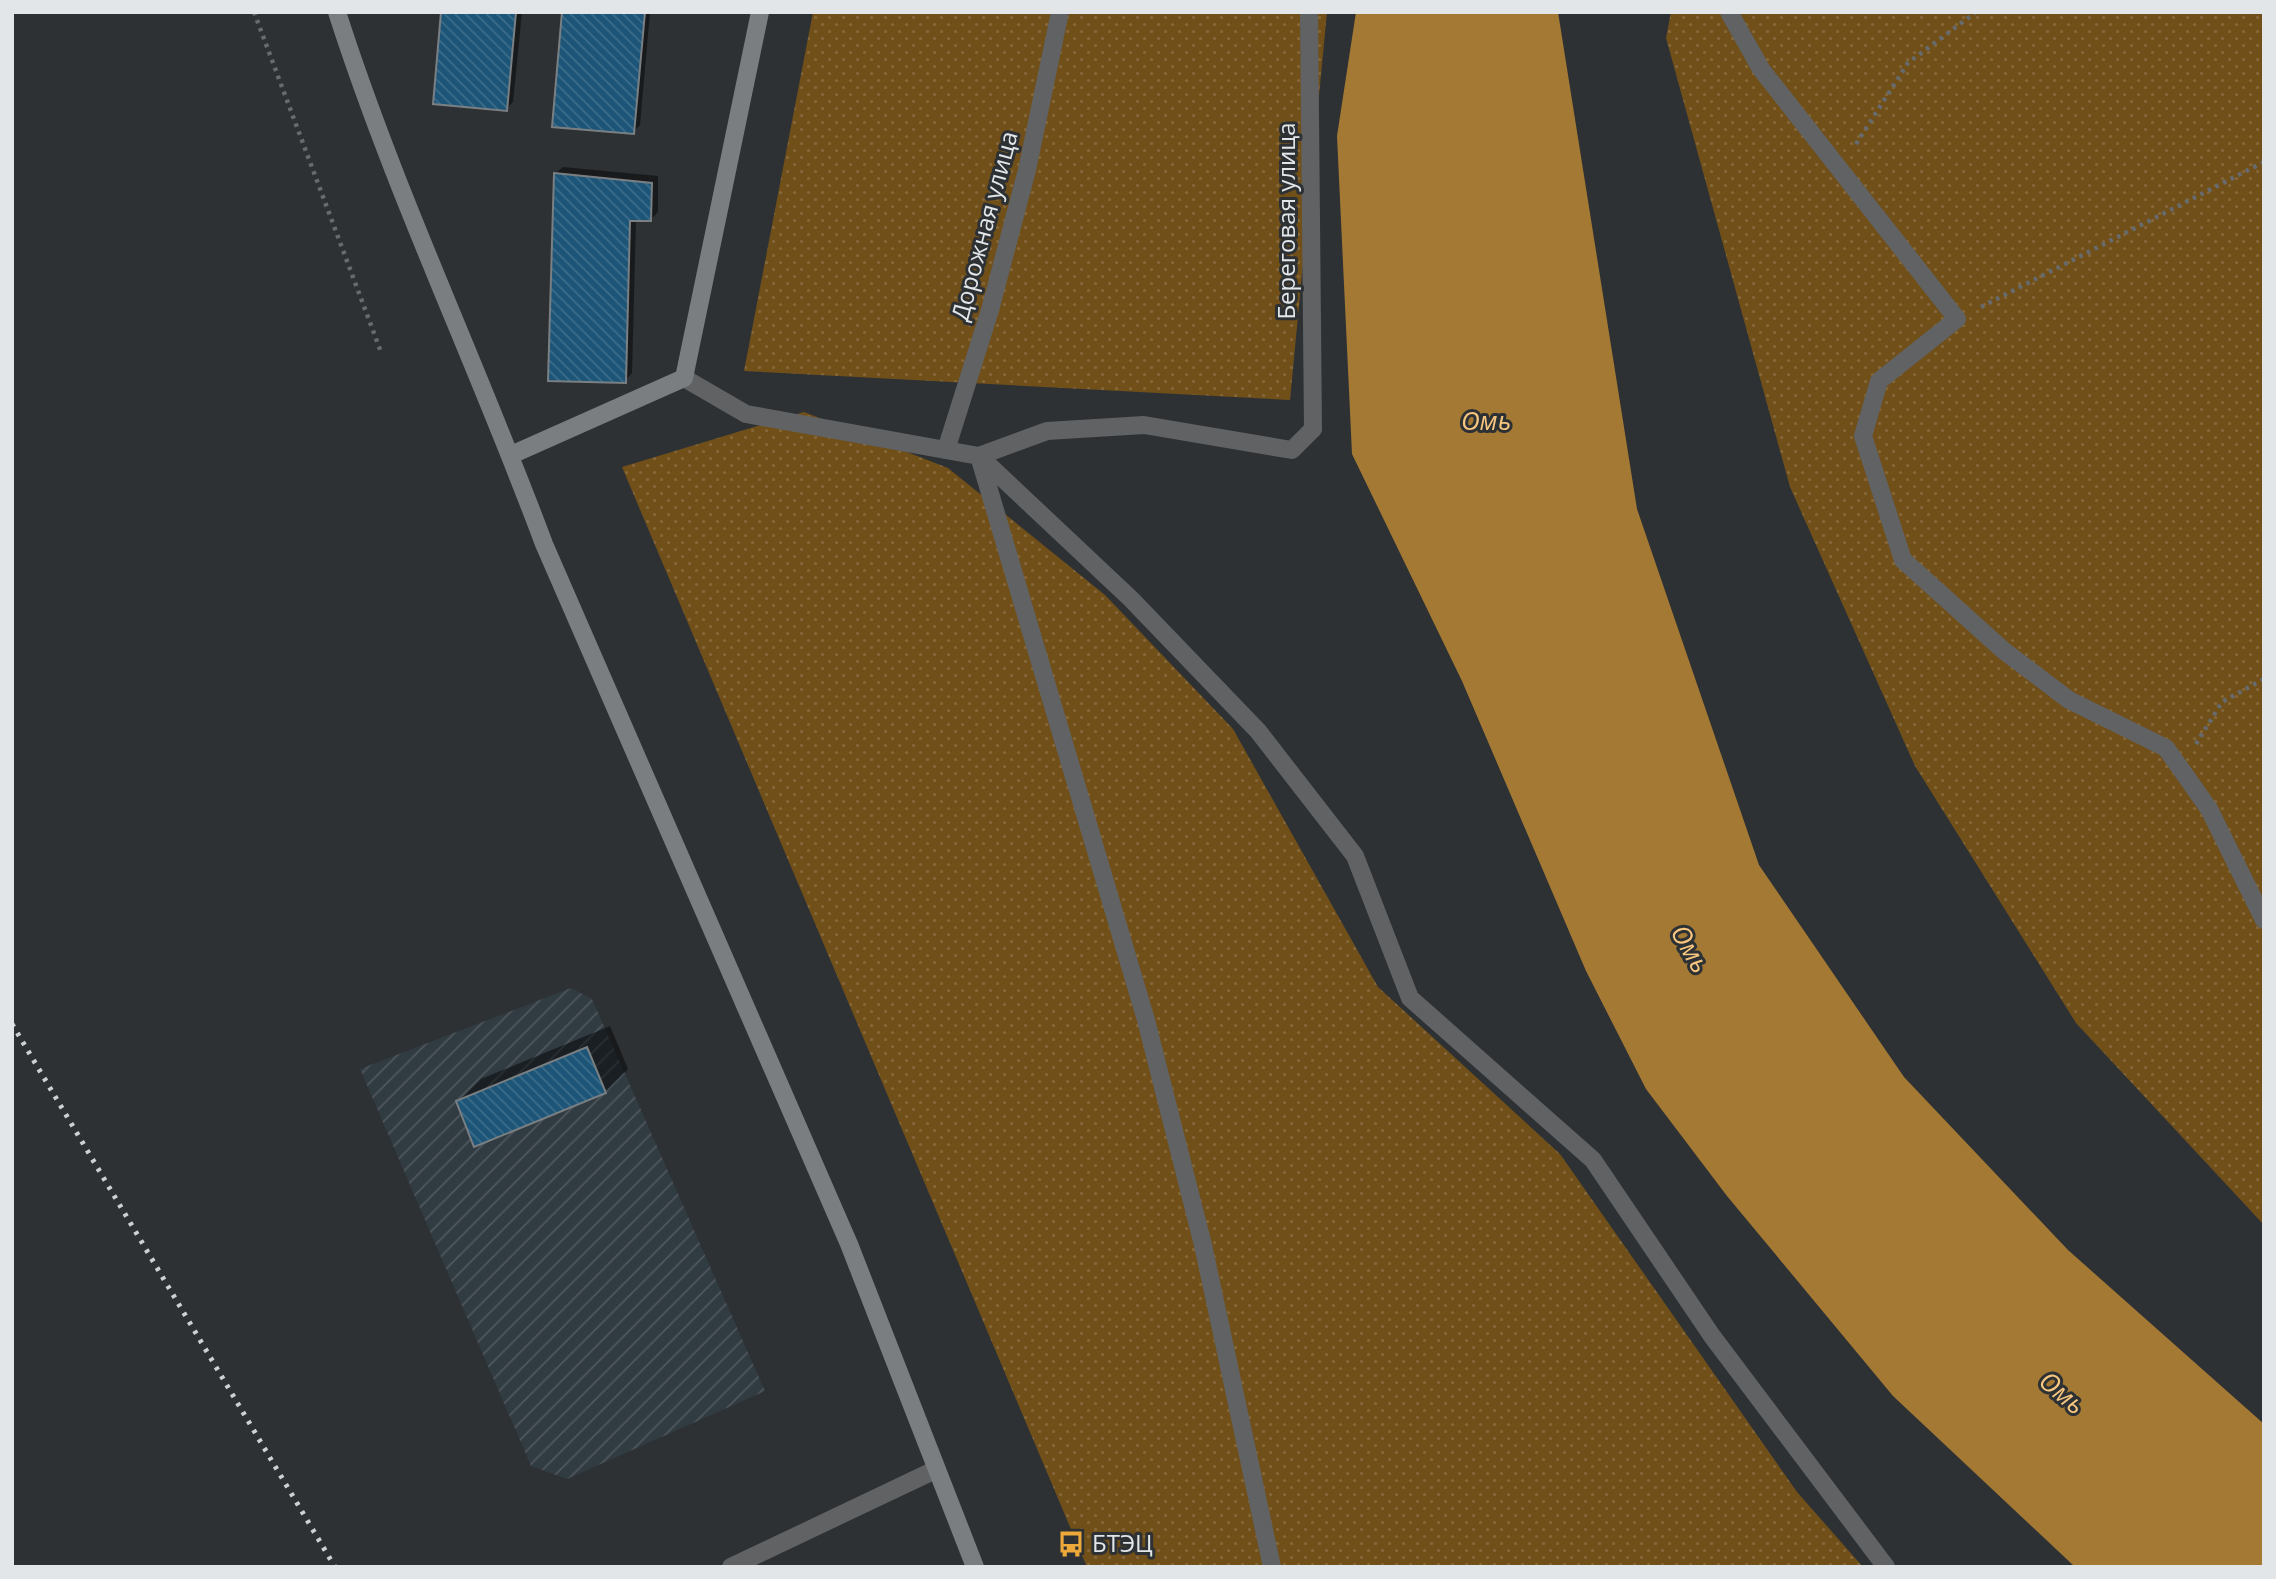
<svg xmlns="http://www.w3.org/2000/svg" width="2276" height="1579" font-family="'Open Sans',sans-serif">
  <style>
    .industrial { fill: url(#industrial-furrows) }
    .grass { fill: url(#grass-dots) }
    .water { fill: #a47934 }
    .shadow { fill: #0007 }
    .building { fill: url(#building-back-hatch); stroke: #797f82; stroke-width: 2 }
    .lines { fill: none; stroke-linecap: round; stroke-linejoin: round }
    .path { stroke: #676b6d; stroke-width: 4.5; stroke-dasharray: 3.5 5; stroke-linecap: butt }
    .lane { stroke: #606264; stroke-width: 18 }
    .street { stroke: #606264; stroke-width: 18 }
    .secondary { stroke: #7a7e80; stroke-width: 18 }
    .rail { stroke: #ced1d4; stroke-width: 5; stroke-dasharray: 3.5 7; stroke-linecap: butt }
    .labels { text-anchor: middle; stroke-width: 6; stroke-linejoin: round; paint-order: stroke }
    .street-label { font-size: 24px; fill: #e3e6e8; stroke: #2d3134 }
    .poi-label { font-size: 24px; fill: #e3e6e8; stroke: #2d3134; text-anchor: start }
    .water-label { font-size: 26px; font-style: italic; fill: #f7c67f; stroke: #2d3134 }
  </style>
  <defs>
    <pattern id="industrial-furrows" width="10" height="10" patternUnits="userSpaceOnUse" patternTransform="scale(1.75)"><rect width="10" height="10" fill="#313b42"/><path d="M-1 1l2-2M0 10L10 0M9 11l2-2" fill="none" stroke="#4f575d"/></pattern>
    <pattern id="grass-dots" width="8" height="8" patternUnits="userSpaceOnUse" patternTransform="scale(1.75)"><rect width="8" height="8" fill="#714f19"/><path d="M2 2h.1M6 6h.1" fill="none" stroke="#85683a" stroke-width="1.8" stroke-linecap="round"/></pattern>
    <pattern id="building-back-hatch" width="6" height="6" patternUnits="userSpaceOnUse" patternTransform="scale(1.75)"><rect width="6" height="6" fill="#1c5577"/><path d="M-1 5l2 2M0 0l6 6M5-1l2 2" fill="none" stroke="#3d6d8a"/></pattern>
  </defs>
  <rect width="100%" height="100%" fill="#2d3134"/>
  <path class="industrial" d="M571,988l21,11 173,392 -198,88 -36,-13 -171,-397z"/>
  <path class="grass" d="M813,12h514l-37,388 -546,-29z
    M1671,12h593v1213l-188,-202 -161,-257 -125,-279 -124,-449z
    M804,412l144,56 157,127 128,134 145,258 182,167 237,338 66,75h-776l-465,-1100z"/>
  <path class="water" d="M1356,12h202l79,497 122,356 145,212 164,173 196,174v143h-189l-182,-171 -166,-200 -81,-107 -60,-118 -124,-290 -110,-227 -15,-318z"/>
  <path class="shadow" d="M443,12h79l-9,90 -7,7z
    M564,12h86l-10,113 -7,7z
    M563,167l95,9v36l-7,7h-15l-4,154 -7,8 -70,-207z
    M610,1026l18,43 -23,23 -147,10 23,-23z"/>
  <path class="building" d="M441,12h75l-9,99 -74,-7z
    M562,12h83l-11,122 -82,-7z
    M554,173l98,10 -1,38h-21l-4,162 -78,-2z
    M587,1047l19,46 -132,54 -18,-46z"/>
  <g class="lines">
    <path class="path" d="M254,12l127,340
      M1856,144l52,-81 68,-51
      M1981,307l283,-145
      M2196,744l26,-42 42,-23"/>
    <path class="lane" d="M1729,12l32,57 196,250 -78,62 -16,55 40,124 100,90 66,50 97,48 43,61 55,111
      M684,378l62,36 233,42 68,-25 97,-6 148,25 21,-21
      M979,456l152,143 127,132 97,125 55,142 183,162 119,176 174,231
      M979,456l167,564 57,225 69,322"/>
    <path class="street" d="M1309,12l4,417
      M946,450l44,-140 37,-140 33,-158
      M731,1567l204,-97"/>
    <path class="secondary" d="M337,12c58,181 141,354 207,532l305,700 126,323
      M511,455l173,-77 76,-366"/>
    <path class="rail" d="M12,1024l323,543"/>
  </g>
  <defs>
    <g id="bus-bare" transform="scale(2.1)"><path d="M-5-6H5V4H4V6H2V4H-2V6H-4V4H-5ZM-3.5-4V0h7V-4ZM-3.5 1.2v1.5H-2V1.2ZM2 1.2v1.5H3.5V1.2Z" fill="#eca93a" stroke="#2d3134" stroke-width="2.5" paint-order="stroke"/></g>
  </defs>
  <g fill-rule="evenodd">
    <use href="#bus-bare" x="1071" y="1544"/>
  </g>
  <g class="labels">
    <g class="street-label">
      <text transform="translate(1287 221) rotate(-90)" y="8">Береговая улица</text>
      <text transform="translate(985 226) rotate(-75)" y="8">Дорожная улица</text>
    </g>
    <g class="poi-label">
      <text x="1092" y="1552">БТЭЦ</text>
    </g>
    <g class="water-label">
      <text x="1486" y="430">Омь</text>
      <text transform="translate(1690 949) rotate(60)" y="9">Омь</text>
      <text transform="translate(2062 1393) rotate(40)" y="9">Омь</text>
    </g>
  </g>
  <rect width="2276" height="1579" fill="none" stroke="#e3e6e8" stroke-width="28"/>
</svg>
